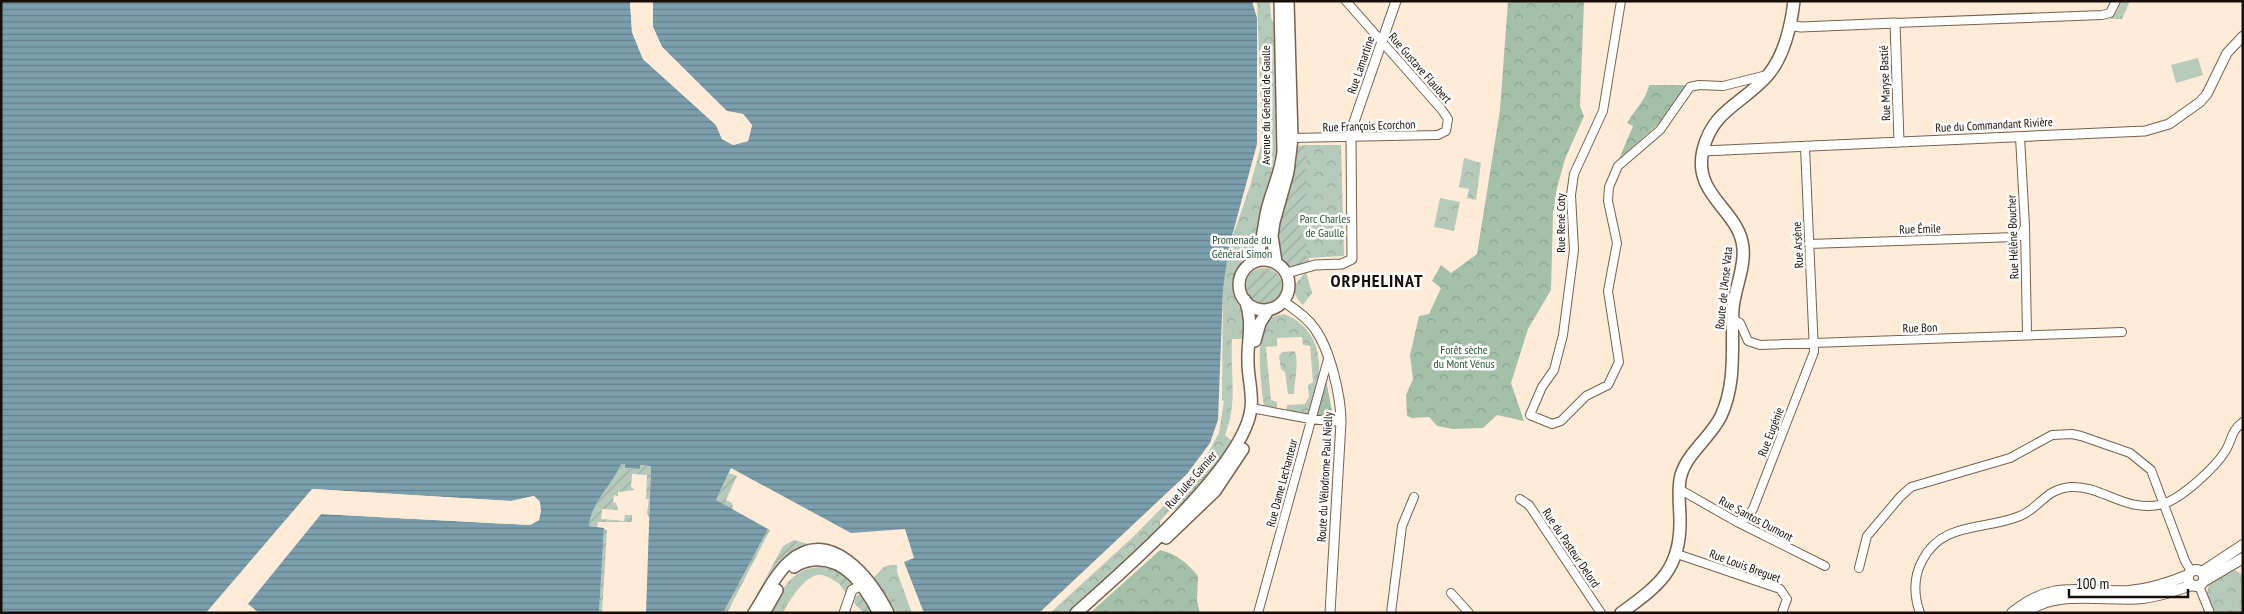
<svg xmlns="http://www.w3.org/2000/svg" width="2244" height="614" font-family="'PT Sans Narrow',sans-serif">
  <style>
    .grass { fill: url(#grass-tufts) }
    .forest { fill: url(#forest-crowns) }
    .park { fill: url(#park-crowns) }
    .garden { fill: url(#garden-furrows) }
    .pitch { fill: #b6caba }
    .water { fill: url(#water-rules) }
    .pier { fill: #ffecd8 }
    .lines { fill: none; stroke-linecap: round; stroke-linejoin: round }
    .minor-casing { stroke: #76624d; stroke-width: 10 }
    .tertiary-casing { stroke: #76624d; stroke-width: 11 }
    .secondary-casing { stroke: #76624d; stroke-width: 12 }
    .primary-casing { stroke: #76624d; stroke-width: 14 }
    .minor { stroke: #fff; stroke-width: 8 }
    .tertiary { stroke: #fff; stroke-width: 9 }
    .secondary { stroke: #fff; stroke-width: 10 }
    .primary { stroke: #fff; stroke-width: 11 }
    .labels { text-anchor: middle; stroke-width: 5; stroke-linejoin: round; paint-order: stroke }
    .street-label { font-size: 12px; fill: #170f07; stroke: #fcfcfc }
    .park-label { font-size: 12px; fill: #2b5736; stroke: #fcfcfc }
    .district-label { font-size: 18px; font-weight: bold; letter-spacing: 1px; fill: #170f07; stroke: #fcfcfc }
  </style>
  <defs>
    <pattern id="grass-tufts" width="24" height="20" patternUnits="userSpaceOnUse" patternTransform="scale(1.25)"><rect width="24" height="20" fill="#b6caba"/><path d="M3 7l-1-3M5 7V3M7 7l1-3M15 17l-1-3M17 17v-4M19 17l1-3" fill="none" stroke="#9cac9e"/></pattern>
    <pattern id="forest-crowns" width="20" height="18" patternUnits="userSpaceOnUse" patternTransform="scale(1.25)"><rect width="20" height="18" fill="#a4c0a9"/><path d="M2 6a3 3 0 1 1 6 0M12 15a3 3 0 1 1 6 0" fill="none" stroke="#8ca490"/></pattern>
    <pattern id="park-crowns" width="20" height="18" patternUnits="userSpaceOnUse" patternTransform="scale(1.25)"><rect width="20" height="18" fill="#b6caba"/><path d="M2 6a3 3 0 1 1 6 0M12 15a3 3 0 1 1 6 0" fill="none" stroke="#9cac9e"/></pattern>
    <pattern id="garden-furrows" width="10" height="10" patternUnits="userSpaceOnUse" patternTransform="scale(1.25)"><rect width="10" height="10" fill="#b6caba"/><path d="M-1 1l2-2M0 10L10 0M9 11l2-2" fill="none" stroke="#9cac9e"/></pattern>
    <pattern id="water-rules" width="6" height="5" patternUnits="userSpaceOnUse" patternTransform="scale(1.25)"><rect width="6" height="5" fill="#7b9fad"/><path d="M0 2.5h6" fill="none" stroke="#64808b"/></pattern>
  </defs>
  <rect width="100%" height="100%" fill="#ffecd8"/>
  <path class="grass" d="M2122,1h8l-8,18h-12l6,-6z
    M1306,272l6,21 -9,12c-14,-13 -9,-21 3,-33z
    M819,567l14,7 7,10c-7,-4 -14,-10 -22,-9 -13,1 -30,27 -35,38h-13c13,-24 19,-43 49,-46z"/>
  <path class="forest" d="M1508,1h76l-4,105 4,10 -19,43 -8,29 -4,25 -2,77 -23,39 -17,54 13,38 -27,-6 -14,13 -30,1 -16,-3 -8,-9 -17,1 -5,-2 -1,-21 7,-16 -3,-24 9,-39 10,-2 12,-26 -9,-7 9,-16 10,8 26,-19 23,-144z
    M1649,85h37l-20,32 -47,42 14,-33 -6,-3c8,-14 19,-23 22,-38z
    M1326,380l7,36h-17l1,-14z
    M1160,550c17,4 27,13 38,26l-1,25 3,12h-110z"/>
  <path class="park" d="M1257,1h13l1,17 3,5 2,129 -25,104c-15,10 -24,27 -15,45 3,6 7,11 9,18 1,6 0,14 -1,20h-12c-2,33 6,65 -7,96l7,6 -6,13 -29,36 -20,19 -7,1 -10,11v6l-86,82 -4,4h-20l84,-77 64,-65 21,-38 5,-32 -2,-1 1,-112 6,-41 21,-61 12,-44z
    M1306,145h35l3,111 -38,2z
    M1464,158l17,5 -5,37 -9,-2 2,-9 -10,-2z
    M1440,198l20,4 -6,29 -20,-4z
    M1284,314c22,8 35,28 35,51 1,16 -7,34 -11,49l-22,-3 1,-6 18,-1 4,-7 -1,-12 5,-3 -3,-36 -7,-1 -1,-8 -25,1v8l-11,1 5,53 6,2v6l-13,-2c-3,-18 -9,-70 3,-85 5,-5 11,-6 17,-7z
    M1294,351c6,7 0,32 0,43h-6l-3,-22 -4,-3 -2,-13 3,-4z
    M890,565h7v7l15,41 -16,-1c-7,-13 -16,-21 -23,-34l11,-11z
    M2235,570l8,5v38h-23l-9,-3 -4,-17 2,-9z"/>
  <path class="garden" d="M1306,145v112h3v5c-7,2 -16,6 -23,3 -22,-10 6,-100 10,-119z
    M1246 286a18 18 0 1 1 36 0a18 18 0 1 1-36 0Z
    M621,464h4v4l15,1v-4l11,1 -2,52 -2,-5 2,-14h-3l1,-24 -15,-1 -1,13 4,3 -17,2v4l-4,-1 -1,7 3,1 2,7 -16,-1 -1,10 23,2 1,-6h7v7h-34l-1,5 -8,-1c2,-24 23,-40 32,-62z
    M729,473l8,3 -11,24 6,3 1,7 -17,-10z
    M604,529l3,1 -5,83h-3z
    M768,529l2,1 -43,83h-4z
    M794,540l21,6 -24,9 -39,58h-5l36,-67z
    M819,567c13,-1 25,3 35,14l-7,14 -14,-21z
    M862,593l13,20h-11l-10,-10 2,-7z"/>
  <path class="pitch" d="M2198,58l5,17 -27,8 -5,-18z
    M895,581l10,21 -7,3 -11,-21z"/>
  <path class="water" d="M1,1h629l2,31 11,27 73,66 6,14 11,6 15,-4 4,-16 -9,-11 -16,-3 -65,-64 -9,-20v-26h599l5,17v126l-28,103 -6,42 -5,131 -8,23 -23,31 -148,139h-115l-20,-51 10,-4 -9,-29 -54,4 -120,-65 -15,32 52,29 -45,84h-77l5,-147 -11,-1v4l-15,-1v-4h-4c-9,22 -30,38 -32,62l15,2 -5,85h-340l-11,-9 73,-90 209,11 9,-5 1,-18 -6,-6 -23,5 -198,-12 -107,124h-205z"/>
  <path class="pier" d="M630,1h3l1,30 11,26 73,66 6,14 9,6 13,-4 3,-13 -7,-10 -17,-3 -65,-64 -10,-21v-26l3,-1v26l9,20 64,64 17,3 9,11 -4,16 -15,4 -11,-6 -6,-14 -73,-66 -11,-27z
    M312,489l199,12 23,-5 6,6 1,9 -2,9 -9,5 -209,-11 -75,91 74,-93 210,10 7,-4 2,-7 -1,-7 -5,-5 -22,5 -197,-12 -105,121h-3z"/>
  <g class="lines">
    <g class="minor-casing">
      <path id="minor" d="M1621,1l-18,110 -29,63 -3,21 3,55 -11,85 -9,35 -12,17 -12,28 22,9 9,-3 25,-25 22,-11 11,-23 -11,-71 9,-48 -9,-42 1,-14 9,-21 42,-36 30,-43 9,-2 24,1 44,-11
        M1895,23l207,-8 8,-2 6,-12
        M2020,137l5,89 2,109
        M1292,138l146,-3 8,-4 2,-12 -6,-9 -96,-109
        M1809,244l207,-7 5,-2 4,-9
        M1733,319l7,4 8,18 12,4 362,-13
        M1251,408l59,11 31,3
        M1679,489l58,33 88,44
        M1520,499l9,6 72,108
        M1737,522l9,-4 7,-9 61,-157 -9,-205
        M1677,554l103,35 7,10 -5,14
        M1859,568l8,-32 33,-39 11,-10 99,-29 42,-23 20,-1 9,2 49,17 21,17 34,91 6,10
        M2199,586l11,27
        M1451,593l18,20
        M1258,613l70,-254
        M1391,613l11,-87 12,-29
        M1920,613c-6,-17 -7,-35 2,-52 20,-40 61,-30 98,-45 21,-9 25,-27 51,-29 31,-2 55,27 92,17 19,-6 53,-37 63,-54 7,-12 4,-18 17,-28"/>
    </g>
    <g class="tertiary-casing">
      <path id="tertiary" d="M1789,25l12,2 94,-4 4,119
        M1703,151l442,-20 24,-7 31,-22 7,-8 20,-41 16,-17
        M1287,273l28,-8 27,-1 10,-5 -1,-121 3,-16 42,-121
        M1283,301c11,8 24,16 32,28 15,21 26,67 26,93l-11,191
        M844,613l8,-23 14,-7"/>
    </g>
    <g class="secondary-casing">
      <path id="secondary" d="M2188 578a8 8 0 1 1 16 0a8 8 0 1 1-16 0Z
        M2202,572l41,-27
        M2204,581l39,-23
        M2012,613c43,-35 69,-19 117,-22 22,-2 40,-8 59,-16
        M2026,613c27,-25 82,-11 117,-15 17,-2 33,-8 49,-13"/>
    </g>
    <g class="primary-casing">
      <path id="primary" d="M1239 285a25 25 0 1 1 50 0a25 25 0 1 1-50 0Z
        M1276,262l-4,-26 2,-14 14,-50 4,-34 -4,-137
        M1252,263c13,-20 10,-35 16,-57 5,-18 13,-35 15,-54l-3,-151
        M1255,341l5,-18 9,-14
        M1166,538l49,-47 28,-42
        M794,567c5,-4 12,-6 18,-7 34,-4 53,27 67,53
        M754,613c11,-17 20,-37 35,-51 41,-37 82,17 99,51
        M764,613l13,-23
        M1076,613c45,-40 169,-147 175,-205 2,-14 -3,-31 -3,-45 -1,-24 6,-40 -3,-63
        M1621,613c37,-27 60,-43 59,-93 0,-15 -3,-31 1,-45 7,-23 30,-38 40,-59 16,-34 10,-72 12,-108 2,-20 12,-40 10,-60 -3,-38 -51,-52 -40,-98 10,-41 40,-46 65,-75 16,-19 23,-49 26,-74"/>
    </g>
    <use href="#minor" class="minor"/>
    <use href="#tertiary" class="tertiary"/>
    <use href="#secondary" class="secondary"/>
    <use href="#primary" class="primary"/>
  </g>
  <g class="labels">
    <g class="street-label">
      <text transform="translate(1361 65) rotate(-71)" y="4">Rue Lamartine</text>
      <text transform="translate(1420 68) rotate(49)" y="4">Rue Gustave Flaubert</text>
      <text transform="translate(1885 83) rotate(-92)" y="4">Rue Maryse Bastié</text>
      <text transform="translate(1266 105) rotate(-90)" y="4">Avenue du Général de Gaulle</text>
      <text transform="translate(1994 125) rotate(-3)" y="4">Rue du Commandant Rivière</text>
      <text transform="translate(1369 126) rotate(-2)" y="4">Rue François Ecorchon</text>
      <text transform="translate(1561 223) rotate(-90)" y="4">Rue René Coty</text>
      <text transform="translate(1920 229) rotate(-2)" y="4">Rue Émile</text>
      <text transform="translate(2013 237) rotate(-92)" y="4">Rue Hélène Boucher</text>
      <text transform="translate(1798 245) rotate(-93)" y="4">Rue Arsène</text>
      <text transform="translate(1724 288) rotate(-84)" y="4">Route de l'Anse Vata</text>
      <text transform="translate(1920 328) rotate(-2)" y="4">Rue Bon</text>
      <text transform="translate(1771 432) rotate(-69)" y="4">Rue Eugénie</text>
      <text transform="translate(1325 477) rotate(-87)" y="4">Route du Vélodrome Paul Nielly</text>
      <text transform="translate(1191 480) rotate(-49)" y="4">Rue Jules Garnier</text>
      <text transform="translate(1282 483) rotate(-75)" y="4">Rue Dame Lechanteur</text>
      <text transform="translate(1756 519) rotate(28)" y="4">Rue Santos Dumont</text>
      <text transform="translate(1571 548) rotate(56)" y="4">Rue du Pasteur Delord</text>
      <text transform="translate(1745 566) rotate(20)" y="4">Rue Louis Breguet</text>
    </g>
    <g class="park-label">
      <text x="1325" y="223">Parc Charles<tspan x="1325" dy="14">de Gaulle</tspan></text>
      <text x="1242" y="244">Promenade du<tspan x="1242" dy="14">Général Simon</tspan></text>
      <text x="1464" y="354">Forêt sèche<tspan x="1464" dy="14">du Mont Vénus</tspan></text>
    </g>
    <g class="district-label">
      <text x="1377" y="287">ORPHELINAT</text>
    </g>
  </g>
  <rect width="2244" height="614" fill="none" stroke="#170f07" stroke-width="5"/>
  <path d="M2069 589v8h119v-8" fill="none" stroke="#170f07" stroke-width="2.5"/>
  <text x="2076" y="589" font-size="15" fill="#170f07" stroke="#fcfcfc" stroke-width="4" paint-order="stroke">100 m</text>
</svg>
